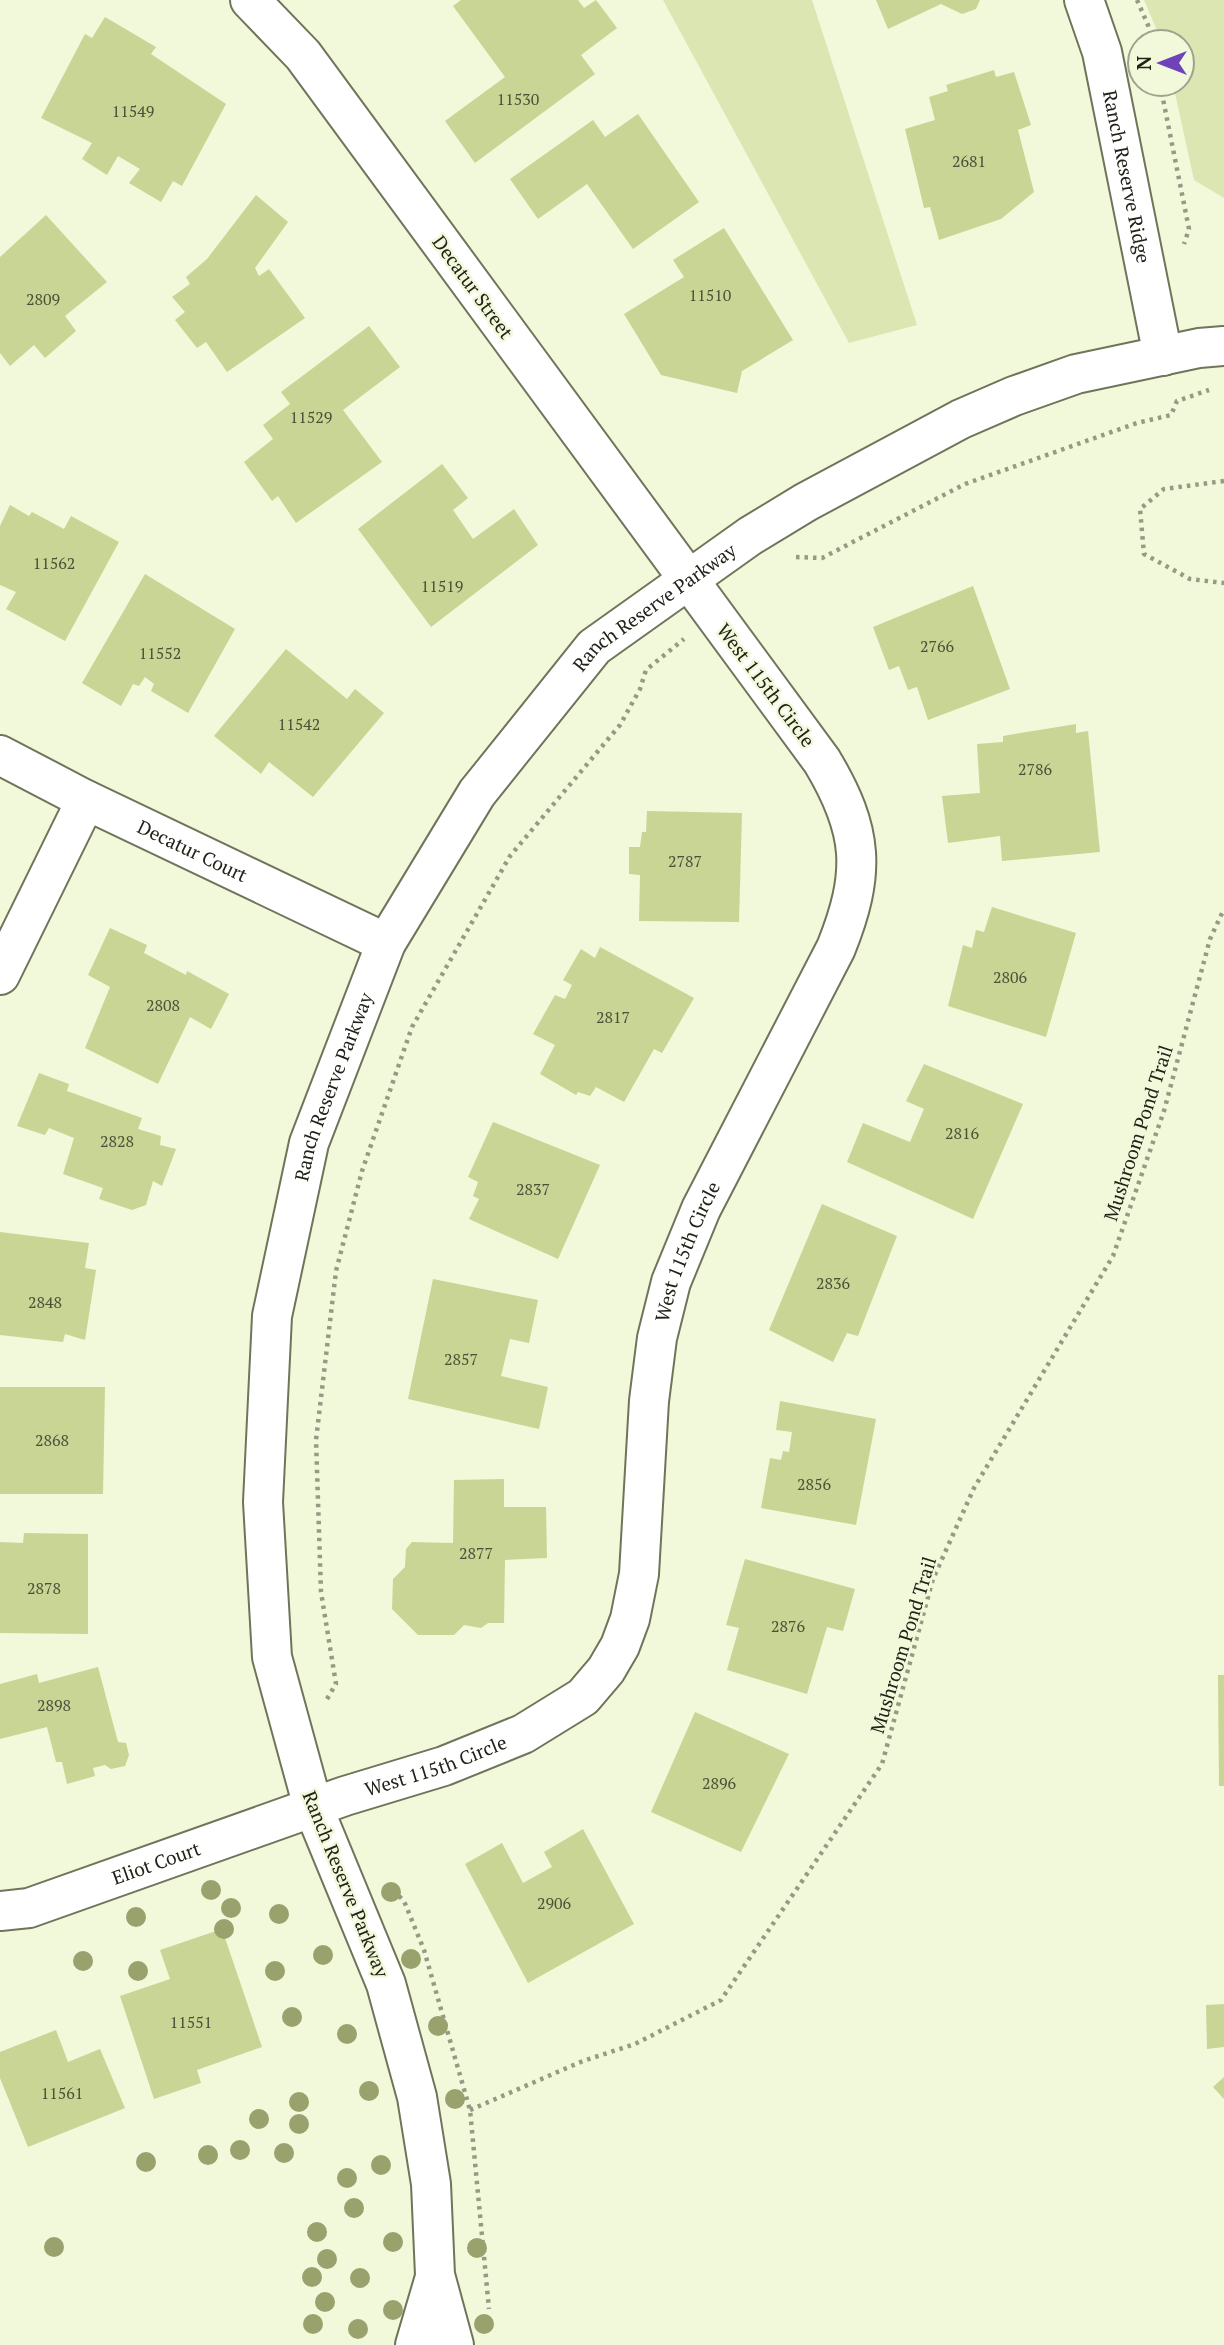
<svg xmlns="http://www.w3.org/2000/svg" width="1224" height="2345" font-family="'PT Serif',serif">
  <style>
    .green { fill: #dce6b3 }
    .building { fill: #c8d594 }
    .lines { fill: none; stroke-linecap: round; stroke-linejoin: round }
    .minor-casing { stroke: #6f745a; stroke-width: 42 }
    .path { stroke: #959a84; stroke-width: 4.5; stroke-dasharray: 3.5 5; stroke-linecap: butt }
    .minor { stroke: #fff; stroke-width: 38 }
    .tree { fill: #99a16d }
    .labels { text-anchor: middle; stroke-width: 5; stroke-linejoin: round; paint-order: stroke }
    .number-label { font-size: 16px; fill: #4b5038 }
    .street-label { font-size: 19px; fill: #212319; stroke: #f2f8da }
  </style>
  <rect width="100%" height="100%" fill="#f2f8da"/>
  <path class="green" d="M663,0h149l105,325 -68,18z
    M1144,0h80v198l-30,-18 -21,-96h9v-42h-20z"/>
  <path class="building" d="M461,0h117l6,8 12,-8 21,28 -36,27 14,19 -120,89 -30,-42 60,-44 -52,-71z
    M876,0h104l-4,9 -14,5 -21,-10 -53,25z
    M105,17l51,30 -5,7 75,50 -44,82 -9,-5 -12,21 -32,-19 11,-14 -22,-13 -11,19 -25,-16 10,-16 -51,-25 44,-84 7,4z
    M994,70l2,7 18,-5 17,53 -13,5 16,62 -33,27 -62,21 -9,-33 -6,1 -19,-79 30,-9 -6,-23 19,-6 -2,-6z
    M638,114l61,88 -66,47 -46,-65 -49,35 -28,-40 83,-59 12,17z
    M256,195l32,27 -33,46 4,8 10,-7 36,49 -78,54 -21,-30 -9,6 -22,-28 10,-8 -13,-15 18,-13 -4,-7 21,-18z
    M46,215l61,67 -42,34 11,15 -31,27 -11,-13 -24,21 -10,-13v-96z
    M724,228l69,112 -51,31 -5,22 -76,-18 -37,-61 60,-37 -11,-17z
    M369,326l31,41 -57,43 39,52 -86,61 -18,-27 -6,5 -28,-39 29,-23 -10,-14 27,-21 -9,-12z
    M442,464l26,34 -15,12 20,29 41,-30 24,36 -107,82 -73,-98z
    M10,505l19,11 3,-4 32,17 7,-13 48,26 -54,99 -59,-32 10,-17 -16,-7v-59z
    M145,574l90,55 -47,84 -37,-22 3,-7 -9,-7 -6,9 -6,-2 -12,22 -39,-23z
    M973,586l37,103 -82,31 -11,-33 -9,3 -9,-24 -10,4 -16,-43z
    M286,649l61,50 8,-10 29,24 -71,84 -44,-35 -8,12 -47,-38z
    M1076,724v9l12,-2 12,121 -98,9 -2,-25 -52,7 -6,-47 38,-3 -3,-49 26,-2v-6z
    M647,811l95,2 -3,109 -100,-1 1,-46 -11,-1v-27h11l2,-15h4z
    M992,907l84,26 -30,104 -98,-31 15,-61 9,3 4,-18 8,2z
    M110,928l37,17 -3,8 42,22 1,-4 42,23 -18,35 -21,-12 -32,67 -73,-36 25,-61 -22,-12z
    M600,947l94,51 -32,55 -8,-4 -30,53 -28,-15 -6,9 -12,-4 -2,3 -36,-21 15,-29 -22,-11 22,-39 10,4 7,-14 -9,-5 18,-31 14,9z
    M924,1064l99,40 -50,115 -126,-57 16,-39 47,19 14,-33 -18,-8z
    M39,1073l30,11 -2,7 75,27 -4,11 23,7 -1,9 16,4 -14,37 -9,-5 -7,24 -14,5 -33,-11 4,-11 -40,-14 11,-36 -25,-10 -4,7 -28,-9z
    M493,1122l107,43 -42,94 -89,-40 10,-20 -6,-3 5,-14 -10,-5z
    M822,1204l75,32 -39,100 -11,-3 -14,29 -64,-32z
    M0,1232l89,11 -4,25 11,2 -11,70 -20,-6 -2,8 -63,-7z
    M433,1279l105,21 -9,43 -19,-4 -9,37 47,11 -9,42 -131,-30z
    M0,1387h105l-2,107h-103z
    M780,1401l96,18 -20,106 -95,-17 9,-50 11,2 2,-9 6,1 3,-20 -16,-2z
    M504,1479v28h42l1,51 -42,2 -1,63h-16l-7,5 -17,-3 -10,10h-36l-26,-26 1,-30 12,-12 1,-18 6,-7 41,1 1,-63z
    M24,1533l64,1v100l-88,-1v-91l23,1z
    M745,1559l110,30 -12,42 -16,-4 -20,67 -80,-24 12,-42 -13,-3z
    M98,1667l20,75 8,1 3,12 -4,11 -14,3 -6,-4 -12,3 2,8 -28,8 -5,-22h-6l-9,-35 -47,12v-55l37,-10 2,9z
    M1218,1675h6v111h-5z
    M695,1712l94,42 -48,98 -90,-40z
    M583,1829l51,95 -106,59 -63,-119 37,-21 21,40 29,-16 -8,-15z
    M222,1929l40,118 -65,23 4,13 -47,16 -34,-103 50,-17 -10,-29z
    M1224,2004v43l-17,2 -1,-44z
    M56,2030l12,32 32,-13 25,59 -97,39 -28,-69v-26z
    M1224,2077v22l-11,-12z"/>
  <g class="lines">
    <g class="minor-casing">
      <g id="minor">
        <path id="s1" d="M1084,0l18,52 61,304"/>
        <path id="s2" d="M0,755l86,45 300,143"/>
        <path d="M0,975l86,-175"/>
        <path id="s3" d="M0,1911l29,-3 316,-112 99,-30 79,-32 60,-37 23,-27 14,-24 10,-27 9,-45 10,-173 8,-63 14,-56 30,-73 135,-261c30,-75 28,-117 -14,-187l-519,-706 -53,-55"/>
        <path d="M415,2345l20,-68"/>
        <path id="s4" d="M454,2345l-19,-70 -4,-91 -14,-87 -31,-113 -73,-177 -41,-150 -9,-155 9,-186 37,-173 77,-200 91,-150 117,-146 156,-111 56,-34 155,-83 53,-23 62,-22 123,-26 25,-2"/>
      </g>
    </g>
    <path class="path" d="M1137,0l11,25 4,17
      M1160,84l29,145 -5,15
      M1224,481l-60,8 -24,20 4,45 46,25 34,4
      M796,557l26,1 143,-74 172,-61 34,-8 6,-14 32,-11
      M327,1699l9,-15 -15,-92 -5,-152 20,-169 26,-100 50,-144 98,-171 110,-131 20,-36 6,-19 38,-31
      M393,1890l11,11 20,49 46,160 19,199
      M470,2110l113,-49 52,-17 86,-44 161,-236 51,-185 41,-91 139,-232 51,-145 46,-172 14,-30"/>
    <use href="#minor" class="minor"/>
  </g>
  <g class="tree">
    <circle cx="211" cy="1890" r="10"/>
    <circle cx="391" cy="1892" r="10"/>
    <circle cx="231" cy="1908" r="10"/>
    <circle cx="279" cy="1914" r="10"/>
    <circle cx="136" cy="1917" r="10"/>
    <circle cx="224" cy="1929" r="10"/>
    <circle cx="323" cy="1955" r="10"/>
    <circle cx="411" cy="1959" r="10"/>
    <circle cx="83" cy="1961" r="10"/>
    <circle cx="138" cy="1971" r="10"/>
    <circle cx="275" cy="1971" r="10"/>
    <circle cx="292" cy="2017" r="10"/>
    <circle cx="438" cy="2026" r="10"/>
    <circle cx="347" cy="2034" r="10"/>
    <circle cx="369" cy="2091" r="10"/>
    <circle cx="455" cy="2099" r="10"/>
    <circle cx="299" cy="2102" r="10"/>
    <circle cx="259" cy="2119" r="10"/>
    <circle cx="299" cy="2124" r="10"/>
    <circle cx="240" cy="2150" r="10"/>
    <circle cx="284" cy="2153" r="10"/>
    <circle cx="208" cy="2155" r="10"/>
    <circle cx="146" cy="2162" r="10"/>
    <circle cx="381" cy="2165" r="10"/>
    <circle cx="347" cy="2178" r="10"/>
    <circle cx="354" cy="2208" r="10"/>
    <circle cx="317" cy="2232" r="10"/>
    <circle cx="393" cy="2242" r="10"/>
    <circle cx="54" cy="2247" r="10"/>
    <circle cx="477" cy="2248" r="10"/>
    <circle cx="327" cy="2259" r="10"/>
    <circle cx="312" cy="2277" r="10"/>
    <circle cx="360" cy="2278" r="10"/>
    <circle cx="325" cy="2302" r="10"/>
    <circle cx="393" cy="2310" r="10"/>
    <circle cx="313" cy="2324" r="10"/>
    <circle cx="484" cy="2324" r="10"/>
    <circle cx="358" cy="2329" r="10"/>
  </g>
  <g class="labels">
    <g class="number-label">
      <text x="518" y="105">11530</text>
      <text x="133" y="117">11549</text>
      <text x="969" y="167">2681</text>
      <text x="710" y="301">11510</text>
      <text x="43" y="305">2809</text>
      <text x="311" y="423">11529</text>
      <text x="54" y="569">11562</text>
      <text x="442" y="592">11519</text>
      <text x="937" y="652">2766</text>
      <text x="160" y="659">11552</text>
      <text x="299" y="730">11542</text>
      <text x="1035" y="775">2786</text>
      <text x="685" y="867">2787</text>
      <text x="1010" y="983">2806</text>
      <text x="163" y="1011">2808</text>
      <text x="613" y="1023">2817</text>
      <text x="962" y="1139">2816</text>
      <text x="117" y="1147">2828</text>
      <text x="533" y="1195">2837</text>
      <text x="833" y="1289">2836</text>
      <text x="45" y="1308">2848</text>
      <text x="461" y="1365">2857</text>
      <text x="52" y="1446">2868</text>
      <text x="814" y="1490">2856</text>
      <text x="476" y="1559">2877</text>
      <text x="44" y="1594">2878</text>
      <text x="788" y="1632">2876</text>
      <text x="54" y="1711">2898</text>
      <text x="719" y="1789">2896</text>
      <text x="554" y="1909">2906</text>
      <text x="191" y="2028">11551</text>
      <text x="62" y="2099">11561</text>
    </g>
    <g class="street-label">
      <text dy="7" stroke="none"><textPath href="#s1" startOffset="182">Ranch Reserve Ridge</textPath></text>
      <text transform="translate(473 287) rotate(54)" y="7">Decatur Street</text>
      <text dy="7" stroke="none"><textPath href="#s4" startOffset="1883">Ranch Reserve Parkway</textPath></text>
      <text transform="translate(766 685) rotate(53)" y="7">West 115th Circle</text>
      <text dy="7" stroke="none"><textPath href="#s2" startOffset="215">Decatur Court</textPath></text>
      <text dy="7" stroke="none"><textPath href="#s4" startOffset="1295">Ranch Reserve Parkway</textPath></text>
      <text transform="translate(1138 1133) rotate(-72)" y="7">Mushroom Pond Trail</text>
      <text dy="7" stroke="none"><textPath href="#s3" startOffset="1090">West 115th Circle</textPath></text>
      <text transform="translate(903 1645) rotate(-73)" y="7">Mushroom Pond Trail</text>
      <text dy="7" stroke="none"><textPath href="#s3" startOffset="460">West 115th Circle</textPath></text>
      <text dy="7" stroke="none"><textPath href="#s3" startOffset="164">Eliot Court</textPath></text>
      <text transform="translate(346 1884) rotate(68)" y="7">Ranch Reserve Parkway</text>
    </g>
  </g>
  <g transform="translate(1161 63) rotate(270)"><circle r="33" fill="#f2f8da" stroke="#9ea38d" stroke-width="2"/>
  <path d="M0-5L12 26L0 18L-12 26Z" fill="#7042ba"/>
  <text y="-10" font-size="19" font-weight="bold" text-anchor="middle" fill="#212319">N</text>
  </g>
</svg>
